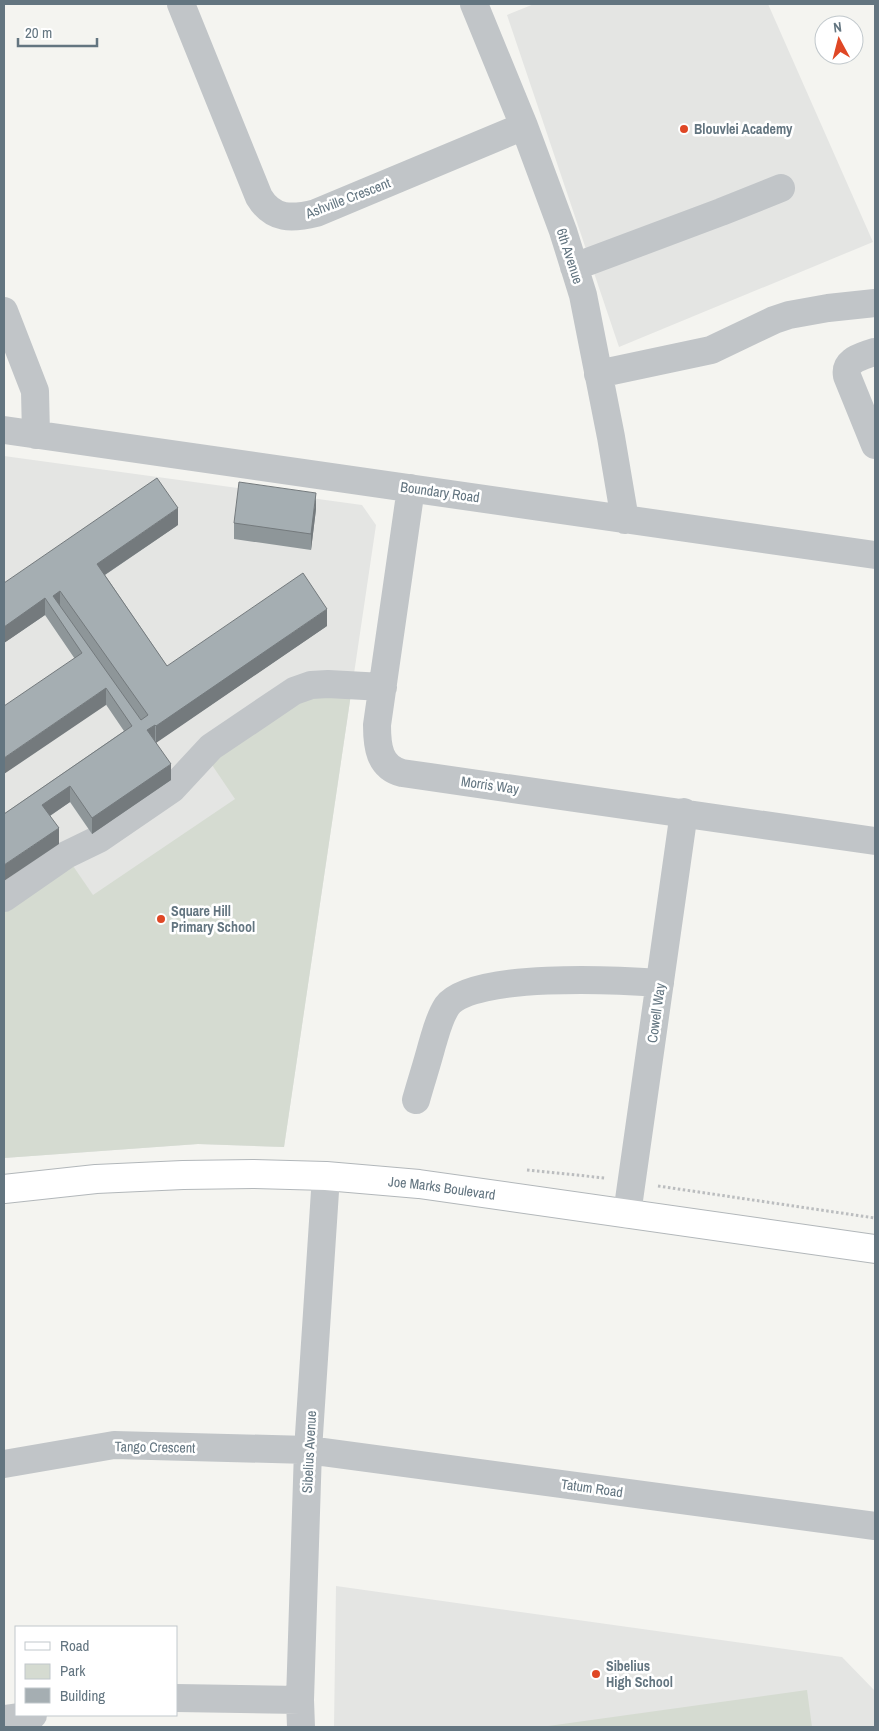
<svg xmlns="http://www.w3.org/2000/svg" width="879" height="1731" font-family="'Archivo Narrow',sans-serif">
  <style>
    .built { fill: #e4e5e3 }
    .green { fill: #d5dbd1 }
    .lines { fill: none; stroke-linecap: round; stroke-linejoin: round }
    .major-casing { stroke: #b2b7ba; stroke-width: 30 }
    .path { stroke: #bbbdbf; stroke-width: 3; stroke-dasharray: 2.5 2.5; stroke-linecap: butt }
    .minor { stroke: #c1c5c8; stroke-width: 28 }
    .major { stroke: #fff; stroke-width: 28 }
    .wall { fill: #8e9699 }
    .shaded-wall { fill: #747a7d }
    .building { fill: #a5aeb2; stroke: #747a7d; fill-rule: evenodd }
    .poi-dot { fill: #df4725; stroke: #fff; stroke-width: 2 }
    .labels { text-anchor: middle; stroke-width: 5; stroke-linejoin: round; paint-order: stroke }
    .poi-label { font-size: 14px; font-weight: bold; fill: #637580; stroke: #fff; text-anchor: start }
    .street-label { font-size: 14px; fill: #637580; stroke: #fff }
  </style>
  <rect width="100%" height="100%" fill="#f4f4f0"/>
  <path class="built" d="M534,4h234l105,238 -254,105 -112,-332z
    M4,456l358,49 14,20 -92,622 -86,-3 -194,14z
    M336,1586l506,71 33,34v36h-541z"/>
  <path class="green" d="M351,694l-67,453 -86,-3 -194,14v-249l67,-46 22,32 142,-96 -25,-37 96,-66z
    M807,1690l5,37h-271z"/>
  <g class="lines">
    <g class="major-casing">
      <g id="major">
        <path id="s1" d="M4,1189l92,-10 87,-4 70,-1 73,2 93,8 456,65"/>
      </g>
    </g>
    <path class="path" d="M527,1170l78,8
      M658,1186l217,32"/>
    <path class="minor" d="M181,4l78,193c14,23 33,22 57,16l208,-87
      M474,4l50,122 39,105 20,64 28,142 14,83
      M574,267l147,-55 60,-24
      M4,311l31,80 1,44
      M874,352c-13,5 -30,8 -27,24l28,69
      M598,374l113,-24 63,-30 15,-5 39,-7 47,-5
      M4,430l871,125
      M411,488l-34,237c0,21 2,42 25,48l473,68
      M4,898l62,-43 33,-16 73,-50 39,-42 83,-56 17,-6 17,-1 55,3
      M416,1100c5,-18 11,-36 16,-55 4,-13 7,-27 15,-39 25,-34 172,-26 213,-23
      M627,1214l57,-402
      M4,1464l110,-19 194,5 567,76
      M176,1698l124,2
      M4,1719l29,-4
      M301,1727l-1,-27 8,-250 18,-274"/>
    <use href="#major" class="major"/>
  </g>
  <path class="wall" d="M316,509l-5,41 -77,-11v-16z
    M178,525l-73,50 62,91 160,-40 -171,116 15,38 -79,54 -22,-32 -20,14 9,28 -55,-30 120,-83 -79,-116 -41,28v-60z"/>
  <path class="shaded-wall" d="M316,493v16l-5,41v-16z
    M178,508v17l-81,55v-16z
    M60,591v16l-7,-11z
    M45,598v17l-41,28v-16z
    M327,609v17l-171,117v-17z
    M106,688v17l-102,69v-16z
    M155,725v16l-8,-11z
    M171,764v16l-79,54v-16z
    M70,786v16l-28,19v-16z
    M59,828v16l-55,37v-16z"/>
  <path class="building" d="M157,478l21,30 -81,56 70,102 136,-93 24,36 -171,117 -1,-1 -8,5 24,34 -79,54 -22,-32 -28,19 17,23 -55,37v-51l128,-88 -26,-38 -102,70v-52l78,-53 -37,-55 -41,29v-44zM60,591l88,124 -7,5 -88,-124z
    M239,482l77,11 -5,41 -77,-11z"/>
  <g class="poi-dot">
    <circle cx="684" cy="129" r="5"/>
    <circle cx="161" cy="919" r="5"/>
    <circle cx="596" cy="1674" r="5"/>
  </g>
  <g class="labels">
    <g class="poi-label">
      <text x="694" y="134">Blouvlei Academy</text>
      <text x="171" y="916">Square Hill<tspan x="171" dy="16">Primary School</tspan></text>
      <text x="606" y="1671">Sibelius<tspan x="606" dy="16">High School</tspan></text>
    </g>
    <g class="street-label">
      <text transform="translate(348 198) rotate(-21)" y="5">Ashville Crescent</text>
      <text transform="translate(570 256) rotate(72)" y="5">6th Avenue</text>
      <text transform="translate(440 492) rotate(8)" y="5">Boundary Road</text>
      <text transform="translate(490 785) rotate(8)" y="5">Morris Way</text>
      <text transform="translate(656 1013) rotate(-82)" y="5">Cowell Way</text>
      <text dy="5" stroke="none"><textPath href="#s1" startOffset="439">Joe Marks Boulevard</textPath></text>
      <text transform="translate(155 1447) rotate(1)" y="5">Tango Crescent</text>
      <text transform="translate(309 1452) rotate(-87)" y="5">Sibelius Avenue</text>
      <text transform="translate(592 1488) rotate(8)" y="5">Tatum Road</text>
    </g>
  </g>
  <rect width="879" height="1731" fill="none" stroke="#637580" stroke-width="10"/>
  <rect x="15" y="1626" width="162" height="90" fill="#ffffff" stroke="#c1c8cc"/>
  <rect x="25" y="1642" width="25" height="8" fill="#ffffff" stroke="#c1c8cc"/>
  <text x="60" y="1651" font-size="15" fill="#637580">Road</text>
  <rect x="25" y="1664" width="25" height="15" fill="#d5dbd1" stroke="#c1c8cc"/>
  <text x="60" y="1676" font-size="15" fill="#637580">Park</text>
  <rect x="25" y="1688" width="25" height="15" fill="#a5aeb2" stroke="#c1c8cc"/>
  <text x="60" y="1701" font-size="15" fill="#637580">Building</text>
  <g transform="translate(839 40) rotate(353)"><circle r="24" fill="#ffffff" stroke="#c1c8cc"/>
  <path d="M0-4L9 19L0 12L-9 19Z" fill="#df4725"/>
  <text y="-8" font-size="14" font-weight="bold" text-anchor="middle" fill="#637580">N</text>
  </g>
  <path d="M18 38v8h79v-8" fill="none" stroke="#637580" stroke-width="2.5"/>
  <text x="25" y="38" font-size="15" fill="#637580" stroke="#ffffff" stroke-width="4" paint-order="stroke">20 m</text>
</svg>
